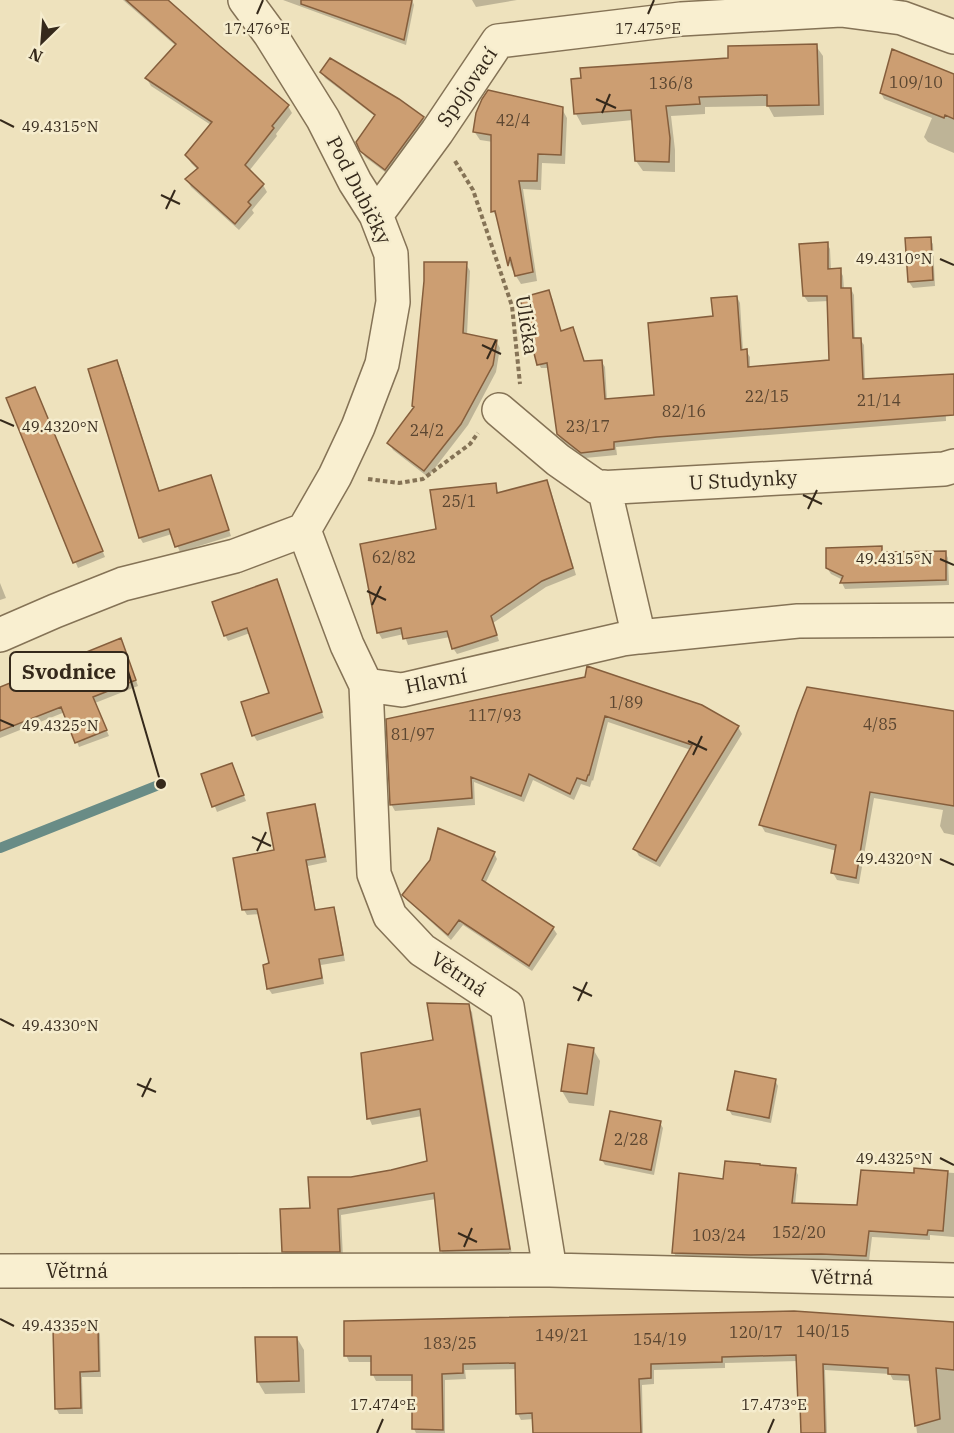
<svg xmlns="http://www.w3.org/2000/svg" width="954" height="1433" font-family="'IBM Plex Serif',serif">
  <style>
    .shadow { fill: #0003 }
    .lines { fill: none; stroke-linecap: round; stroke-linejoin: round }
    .stream { stroke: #698c86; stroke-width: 10 }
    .building { fill: #cc9e72; stroke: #855e3c; stroke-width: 1.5 }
    .minor-casing { stroke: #857356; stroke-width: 36 }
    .path { stroke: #857356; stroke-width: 4; stroke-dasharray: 4.5 3; stroke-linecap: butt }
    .minor { stroke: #f9efd0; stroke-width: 33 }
    .ticks { fill: none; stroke: #35291b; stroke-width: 2 }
    .labels { text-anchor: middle; stroke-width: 5; stroke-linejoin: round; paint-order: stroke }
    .number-label { font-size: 16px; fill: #5b4631 }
    .street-label { font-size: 20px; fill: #35291b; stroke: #f5eccd }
    .ticks-label { font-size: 15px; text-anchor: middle; fill: #35291b; stroke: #f5eccd; stroke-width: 5; stroke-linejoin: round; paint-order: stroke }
    .leader { fill: none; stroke: #35291b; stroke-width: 2 }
    .callout-dot { fill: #35291b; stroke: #f5eccd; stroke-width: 2 }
    .callout { fill: #f5eccd; stroke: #35291b; stroke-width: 2 }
    .callout-label { font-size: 21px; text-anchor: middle; font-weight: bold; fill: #35291b }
  </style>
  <rect width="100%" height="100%" fill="#eee2bd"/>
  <path class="shadow" d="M123,0h41l124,106 4,7 -16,21 1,2 -28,35 14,14 4,7 -15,18 2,3 -15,17 -48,-43 -4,-7 11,-10 -7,-7 -4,-8 24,-30 -60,-39 -4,-7 29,-33z
    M283,0h129l2,5 -8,40z
    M472,0h45l-41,7z
    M816,46l7,10 1,59 -50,2 -6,-11 -63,1v7l-34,2 4,34v22l-32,-1 -7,-10 -3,-41 -51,5 -6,-11 154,-55z
    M322,72l76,29 25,17 3,6 -37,51 -24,-18 -8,-15 19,-25 -51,-39z
    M954,75v78l-26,-11 -4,-5 8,-19 -48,-19 -3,-6z
    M562,109l5,9 -2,46 -23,-1 -1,27 -18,-1 14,92 -16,3 -5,-8 -2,-8 -1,3 -3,-6 -12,-45 -5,-9v-69l-13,-2 -6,-9z
    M930,239l3,5 2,42 -22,2 -4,-6 -3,-42z
    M827,243l3,6 1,21h9l3,6 1,13h7l3,6 1,44h5l4,6 1,36 80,1 1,39 -330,26 1,8 -32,3 -23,-18 -4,-6 -9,-66h-8l-3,-6 10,-70 4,6 9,35 23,29 17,-1 4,6 2,33 49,-4 59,-79 22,-20 3,6 3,48h3l4,6v12l80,-7 -1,-61 -21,1 -4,-6z
    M466,264l4,7 -3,64 29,6 4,7 -4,24 -28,53 -40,52 -35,-27 -4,-7 26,-34z
    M116,361l4,6 40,126 53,-11 18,54 -51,16 -8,-18 -29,9 -3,-5 -50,-168z
    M38,395l67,162 -27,11 -70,-169z
    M546,481l4,7 26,87 -30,12 -53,36 6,18 -42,13 -4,-6 -3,-11 -42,8 -4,-11 -22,5 -4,-7 60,-101 57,-46 4,9z
    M881,548l3,5 61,-1 3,6 1,27 -104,4 -3,-6 1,-3 -12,-6 -4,-6z
    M0,583l6,15 -6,2z
    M279,587l45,131 -67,23 -3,-5 -11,-33 28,-9 -21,-61 -22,8 -3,-6z
    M124,646l14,40 -43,17 14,33 -30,11 -14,-35 -65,26v-49z
    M586,678l152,49 4,7 -82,133 -21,-11 -4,-7 56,-99 -83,-28 -15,59 -1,-1 -2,7 -9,-3 -7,16 -41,-20 -9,22 -50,-20 1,23 -80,6 -4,-7z
    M954,713v122l-10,-2 -4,-7 3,-16 -69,-12 -15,86 -22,-4 -4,-7 4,-22 -72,-19 -4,-7z
    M232,765l14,36 -29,11 -14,-37z
    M314,805l3,6 10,51 -19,4 8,46 17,-3 3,5 9,47 -24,4 3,19 -52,10 -4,-6 3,-23 -11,-51 -13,1 -3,-5 32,-59z
    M494,853l3,6 -12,25 68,44 4,6 -25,37 -69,-46 -12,15 -44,-40 -4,-6z
    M468,1006l4,6 40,243 -67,2 -4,-7 -5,-51 -95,16 2,43h-56l-3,-7 27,-42 40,-31 78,-16 -7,-46 -50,9 -3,-7 66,-76z
    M593,1049l7,12 -6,45 -25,-3 -7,-12z
    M775,1080l3,6 -7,37 -39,-8 -3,-5z
    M660,1123l3,5 -9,47 -49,-10 -3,-5z
    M795,1169l3,6 -3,30 63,2 57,-33v-4l39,3v64l-24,-2v5l-58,-3 -3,24 -44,-2 -70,1 -78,-2 -3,-5 51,-72z
    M954,1323v110h-37l-6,-52 -18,-1 -3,-6 -65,-4 2,63h-24l-5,-72 -73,2v5l-71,2v14l-12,1 1,48h-109v-14l-13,1 -3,-6 -1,-45 -52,1 1,9 -21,1v53h-29l-2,-4 -1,-48h-37l-3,-6v-13h-24l-3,-7z
    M97,1329l3,5 1,43h-19l1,37h-24l-3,-6z
    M297,1338l7,12 1,43 -40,1 -7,-12 -2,-43z"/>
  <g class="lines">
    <path class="stream" d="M0,848l161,-64"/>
  </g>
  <path class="building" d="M126,0h42l52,46 69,59 -17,21 2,2 -29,37 19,19 -16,18 3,3 -16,19 -50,-45 13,-11 -13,-13 27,-33 -67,-44 31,-34z
    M301,0h111l-8,40 -103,-36z
    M817,44l2,61 -52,1v-11l-68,2 1,7 -34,2 4,32 -1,24 -34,-1 -4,-51 -57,4 -3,-35 10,-1 -1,-10 148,-10v-12z
    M892,49l62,25v45l-9,-4 -1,3 -64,-25z
    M330,58l69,41 25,18 -39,53 -25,-19 -4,-9 19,-27 -55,-43z
    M488,90l75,17 -2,48 -23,-1 -1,27h-18l14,91 -18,4 -5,-19 -2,9 -13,-55 -4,1v-77l-18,-3 3,-19 6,-14z
    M931,237l2,43 -25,2 -3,-44z
    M828,242v27l13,-1v20h10l2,50h8l2,41 91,-5v41l-297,22 -43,5v7l-33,4 -24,-19 -10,-71 -10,2 -17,-67 29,-8 12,41 12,-4 11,34 18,-1 3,39 49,-4 -6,-72 65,-7 -2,-18 26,-2 4,54 6,-1 1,18 81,-7 -2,-64h-24l-4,-52z
    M424,262h43l-4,71 34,7 -4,25 -32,59 -37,47 -37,-28 27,-36 -2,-1 12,-125z
    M117,360l42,131 52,-16 18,55 -54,17 -6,-18 -30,9 -51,-169z
    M35,387l68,164 -30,12 -67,-165z
    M547,480l26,88 -31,13 -51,35 6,19 -25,8 -20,6 -5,-18 -44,8 -2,-11 -24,5 -17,-89 76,-15 -6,-39 66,-7 1,10z
    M882,546v6l64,-1v29l-106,3 3,-7 -17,-8v-20z
    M277,579l45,133 -70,24 -11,-34 28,-9 -22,-65 -23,8 -12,-34z
    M121,638l15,42 -43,17 14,33 -32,13 -14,-36 -61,24v-44z
    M587,666l115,39 37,21 -83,135 -23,-12 59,-104 -87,-29 -16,59h-1l-2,6 -9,-3 -7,16 -41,-20 -8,22 -50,-19 1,21 -82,7 -4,-86 199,-42z
    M807,687l147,24v95l-84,-14 -14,86 -25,-5 5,-28 -77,-20 38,-112z
    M232,763l12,32 -32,12 -11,-33z
    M315,804l10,53 -19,3 9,50 19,-3 9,48 -24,4 3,19 -55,11 -4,-24 6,-2 -12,-54 -15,1 -9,-52 41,-8 -7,-37z
    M438,828l57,24 -13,28 72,47 -25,39 -70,-46 -11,15 -46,-40 28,-35z
    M427,1003l42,1 41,245 -70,2 -6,-58 -96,16 2,43h-58l-2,-43 30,-1 -2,-31h43l40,-7 36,-9 -7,-52 -53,10 -6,-66 72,-13z
    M568,1044l26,4 -7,46 -26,-3z
    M735,1071l41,8 -7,39 -42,-8z
    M610,1111l51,10 -10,49 -51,-10z
    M725,1161l35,3v1l36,3 -4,35 65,2 4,-35 53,3v-5l34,3 -5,60 -15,-1 -1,5 -58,-4 -3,25 -45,-2 -70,1 -79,-2 7,-80 44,6z
    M794,1311l160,11v48l-18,-2 4,51 -25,7 -6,-51 -21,-1v-6l-65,-4 2,69h-24l-1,-29h-2l-2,-49 -74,2v5l-71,2v14l-12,1 2,54h-108l-1,-20 -16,1 -1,-51 -52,1v9l-21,1 1,56 -31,-1v-54h-41v-19h-27v-35z
    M98,1327l1,44 -19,1 1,36 -26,1 -2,-81z
    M255,1337h42l2,44 -42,1z"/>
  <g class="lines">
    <g class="minor-casing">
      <path id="minor" d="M245,0l25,34 53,85 32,63 21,33 15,39 2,48 -11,62 -24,63 -23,49 -31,54
        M376,215l61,-83 61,-91 183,-22 160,-9 61,8 52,19
        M499,410l59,50 40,28 346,-19 10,-3
        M604,487l35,150
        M304,530l43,115 19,40 8,189 16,42 32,34 85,56 43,264
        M0,635l55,-24 68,-27 112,-28 69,-26
        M366,685l36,5 221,-51 16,-2 159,-16 156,-1
        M0,1271l550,-1 404,10"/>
    </g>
    <path class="path" d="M455,161l18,29 39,116 8,78
      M368,479l31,4 24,-4 47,-35 8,-11"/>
    <use href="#minor" class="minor"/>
  </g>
  <path class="ticks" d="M257,14l6,-14M648,14l6,-14M596,99l20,9M602,113l8,-19M0,120l14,7M161,195l19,9M166,209l9,-19M940,259l14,6M482,345l19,9M487,359l9,-19M0,420l14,6M803,495l19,9M808,509l9,-19M940,559l14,6M367,591l19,9M372,605l9,-19M0,720l14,6M688,741l19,9M693,755l9,-19M252,837l19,9M257,851l9,-19M940,859l14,6M573,987l19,9M578,1001l9,-19M0,1019l14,7M137,1084l19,8M142,1097l9,-19M940,1158l14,7M458,1233l19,9M464,1247l8,-19M0,1319l14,7M377,1433l6,-14M768,1433l6,-14"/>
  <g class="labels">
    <g class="number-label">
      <text x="916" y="88">109/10</text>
      <text x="671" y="89">136/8</text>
      <text x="513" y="126">42/4</text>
      <text x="767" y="402">22/15</text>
      <text x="879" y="406">21/14</text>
      <text x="684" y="417">82/16</text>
      <text x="588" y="432">23/17</text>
      <text x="427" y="436">24/2</text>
      <text x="459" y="507">25/1</text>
      <text x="394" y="563">62/82</text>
      <text x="626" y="708">1/89</text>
      <text x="495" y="721">117/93</text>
      <text x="880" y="730">4/85</text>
      <text x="413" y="740">81/97</text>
      <text x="631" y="1145">2/28</text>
      <text x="799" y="1238">152/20</text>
      <text x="719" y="1241">103/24</text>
      <text x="823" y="1337">140/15</text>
      <text x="756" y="1338">120/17</text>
      <text x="562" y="1341">149/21</text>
      <text x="660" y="1345">154/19</text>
      <text x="450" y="1349">183/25</text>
    </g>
    <g class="street-label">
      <text transform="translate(467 87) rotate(-56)" y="7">Spojovací</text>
      <text transform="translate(359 190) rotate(63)" y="7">Pod Dubičky</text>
      <text transform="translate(527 325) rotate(81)" y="7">Ulička</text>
      <text transform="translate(743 480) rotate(-3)" y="7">U Studynky</text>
      <text transform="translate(436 681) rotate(-11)" y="7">Hlavní</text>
      <text transform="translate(459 974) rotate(34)" y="7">Větrná</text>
      <text x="77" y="1278">Větrná</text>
      <text transform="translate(842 1277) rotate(1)" y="7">Větrná</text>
    </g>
  </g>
  <g class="ticks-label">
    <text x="257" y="34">17.476°E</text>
    <text x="648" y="34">17.475°E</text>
    <text x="60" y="132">49.4315°N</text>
    <text x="894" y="264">49.4310°N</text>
    <text x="60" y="432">49.4320°N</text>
    <text x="894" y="564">49.4315°N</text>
    <text x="60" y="731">49.4325°N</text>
    <text x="894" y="864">49.4320°N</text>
    <text x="60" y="1031">49.4330°N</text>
    <text x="894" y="1164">49.4325°N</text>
    <text x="60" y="1331">49.4335°N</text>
    <text x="383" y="1410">17.474°E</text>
    <text x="774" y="1410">17.473°E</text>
  </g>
  <path class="leader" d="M161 784L128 671"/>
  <circle class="callout-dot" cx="161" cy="784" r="6"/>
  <rect class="callout" x="10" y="652" width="118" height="39" rx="6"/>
  <g class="callout-label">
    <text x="69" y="679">Svodnice</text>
  </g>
  <g transform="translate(42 42) rotate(205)" stroke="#f5eccd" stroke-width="4.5" paint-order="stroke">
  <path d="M0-4.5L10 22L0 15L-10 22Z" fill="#35291b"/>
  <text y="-9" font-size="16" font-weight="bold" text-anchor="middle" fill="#35291b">N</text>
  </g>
</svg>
